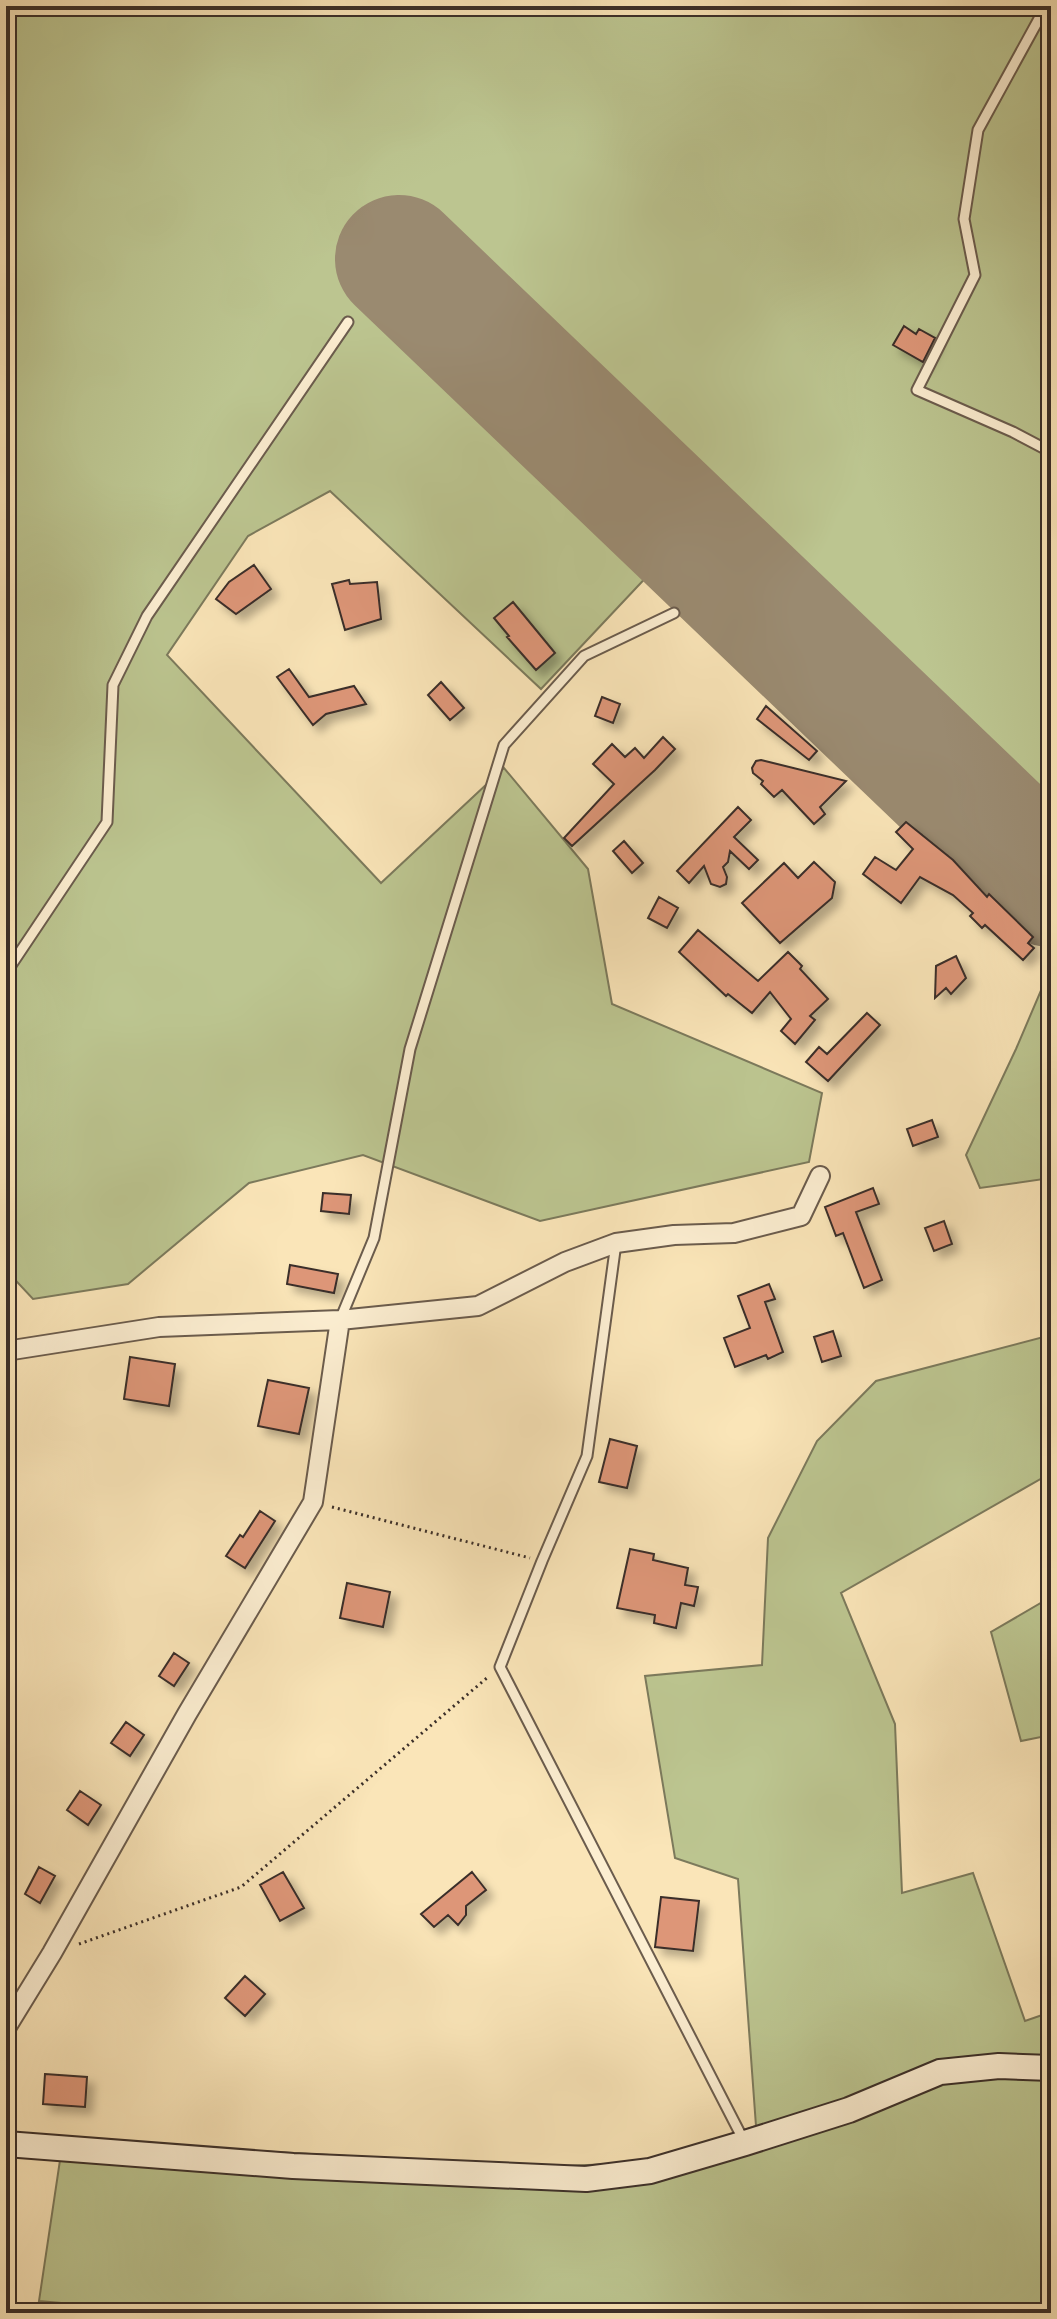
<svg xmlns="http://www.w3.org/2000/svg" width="1057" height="2319" font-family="'Old Standard TT',serif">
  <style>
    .green { fill: #bcc590; stroke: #7c7a5c; stroke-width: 2 }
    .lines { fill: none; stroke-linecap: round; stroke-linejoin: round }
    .runway { stroke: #9a8a70; stroke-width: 128 }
    .building { fill: #dd9678; stroke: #3b2f29; stroke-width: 2; filter: url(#shadow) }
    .lane-casing { stroke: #6b5c4d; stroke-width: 13 }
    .street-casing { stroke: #6b5c4d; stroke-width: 22 }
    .secondary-casing { stroke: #3b2f29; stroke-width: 28 }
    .path { stroke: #3b2f29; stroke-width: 3; stroke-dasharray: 2 4; stroke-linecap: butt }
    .lane { stroke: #fceed1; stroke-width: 9 }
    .street { stroke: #fceed1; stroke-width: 18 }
    .secondary { stroke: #fceed1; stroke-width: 24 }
  </style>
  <defs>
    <filter id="shadow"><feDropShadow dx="7" dy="7" stdDeviation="4" flood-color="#0004"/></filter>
  </defs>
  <rect width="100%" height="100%" fill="#fae5b8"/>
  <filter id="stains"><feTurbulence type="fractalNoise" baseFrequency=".0025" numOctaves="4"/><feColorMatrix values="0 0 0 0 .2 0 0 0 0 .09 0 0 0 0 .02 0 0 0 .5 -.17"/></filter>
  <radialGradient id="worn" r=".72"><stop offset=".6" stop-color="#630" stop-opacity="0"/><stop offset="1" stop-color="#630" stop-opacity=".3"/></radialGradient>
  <path class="green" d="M6,6h1045v945l-398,-381 -112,119 -211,-198 -82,45 -81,119 214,228 123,-115 84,101 24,135 210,89 -13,69 -269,59 -177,-66 -114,28 -121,101 -95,15 -27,-29z
    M1051,967v211l-71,10 -14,-33 50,-106z
    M1051,1335v138l-210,120 54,131 7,169 71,-20 52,148 26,-9v301h-968v-8l-44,-4 24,-161 477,27 119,-5 97,-36 -18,-247 -63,-21 -30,-182 117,-11 6,-127 49,-97 59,-60z
    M1051,1597v138l-30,6 -30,-109z"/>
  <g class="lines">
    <path class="runway" d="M399,259l652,624"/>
  </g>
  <path class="building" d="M904,326l12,8 3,-5 16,9 -12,24 -30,-17z
    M254,565l17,24 -35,25 -20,-15 13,-17z
    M349,580l1,4 27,-2 4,37 -36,11 -13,-46z
    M513,602l42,51 -19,17 -29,-33 2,-1 -15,-18z
    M289,669l20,28 45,-11 12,18 -40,10 -13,11 -36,-48z
    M441,682l23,26 -14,12 -22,-25z
    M602,697l18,7 -7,19 -18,-7z
    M766,706l51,45 -8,9 -52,-41z
    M663,737l12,12 -20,21 -83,76 -8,-8 50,-54 -21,-20 19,-20 13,13 10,-9 9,10z
    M761,760l85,21 -26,26 5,7 -11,10 -32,-34 -8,7 -13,-13 2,-3 -10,-8 -1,-5 4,-7z
    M738,807l13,13 -17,17 24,23 -9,9 -19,-18 -2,11 -5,5 4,10 -1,7 -6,3 -9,-3 -7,-18 -15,17 -12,-12z
    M906,822l47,38 34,37 2,-3 44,43 -5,6 6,5 -11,12 -38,-35 -3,3 -12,-12 3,-3 -20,-18 -33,-18 -19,26 -38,-29 12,-17 21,13 17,-21 -17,-17z
    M624,841l19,22 -11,10 -19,-22z
    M814,862l21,20 -3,16 -52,45 -38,-40 42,-40 14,15z
    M659,897l19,11 -11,20 -19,-10z
    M698,930l60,51 30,-29 14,14 -2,3 28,30 -18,17 5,4 -20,24 -14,-13 10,-12 -21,-27 -18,21 -24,-19 -2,2 -47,-44z
    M956,956l10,22 -15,16 -5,-6 -11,10 1,-32z
    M867,1013l13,12 -52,56 -22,-19 13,-15 8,7z
    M932,1120l6,17 -25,9 -6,-17z
    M873,1188l6,16 -23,8 26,68 -18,8 -21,-55 -7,3 -11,-29z
    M323,1193l28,2 -2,19 -28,-3z
    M944,1221l8,23 -18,7 -9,-23z
    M290,1265l48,9 -4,19 -47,-9z
    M769,1284l6,15 -10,3 18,50 -15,7 -2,-4 -31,12 -11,-29 26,-10 -12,-32z
    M833,1331l8,25 -19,6 -8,-25z
    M130,1357l45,7 -6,42 -45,-7z
    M268,1380l41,8 -10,46 -41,-8z
    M610,1439l27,7 -10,42 -28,-6z
    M260,1511l15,10 -30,47 -19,-12 14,-21 3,2z
    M630,1549l24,5 -1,6 35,8 -3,17 13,2 -4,19 -13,-3 -5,25 -22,-5 1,-8 -38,-7z
    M347,1583l43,9 -7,35 -43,-9z
    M174,1653l15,10 -15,23 -15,-10z
    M126,1722l18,13 -14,21 -19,-13z
    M80,1791l21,14 -13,20 -21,-15z
    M39,1867l16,9 -15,27 -15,-9z
    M283,1872l21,36 -24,13 -20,-36z
    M472,1872l14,18 -20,16v9l-8,10 -10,-10 -14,12 -13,-13z
    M661,1897l38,4 -6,50 -38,-4z
    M245,1976l20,18 -20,22 -20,-18z
    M45,2074l42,3 -2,30 -42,-3z"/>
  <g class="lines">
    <g class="lane-casing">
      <path id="lane" d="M1046,6l-68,124 -14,89 11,56 -58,115 96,42 38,20
        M6,973l101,-151 6,-137 34,-69 201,-294
        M616,1243l-29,213 -45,105 -42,106 244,474
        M340,1320l34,-82 36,-189 94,-304 80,-89 90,-43"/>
    </g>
    <g class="street-casing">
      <path id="street" d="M6,1351l153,-24 181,-7 138,-14 87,-44 51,-19 58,-8 60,-2 67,-17 19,-40
        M6,2028l46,-75 135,-239 126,-212 27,-182"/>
    </g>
    <g class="secondary-casing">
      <path id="secondary" d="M6,2144l287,22 293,13 64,-8 95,-28 104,-33 91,-38 59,-6 52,2"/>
    </g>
    <path class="path" d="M332,1507l198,51
      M79,1944l162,-57 247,-210"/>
    <use href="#lane" class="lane"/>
    <use href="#street" class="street"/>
    <use href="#secondary" class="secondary"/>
  </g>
  <rect width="1057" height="2319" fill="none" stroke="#fae5b8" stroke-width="32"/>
  <rect x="8" y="8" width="1041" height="2303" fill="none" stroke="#3b2f29" stroke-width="4"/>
  <rect x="16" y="16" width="1025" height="2287" fill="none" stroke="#3b2f29" stroke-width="2"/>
  <rect width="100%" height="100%" filter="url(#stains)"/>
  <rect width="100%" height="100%" fill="url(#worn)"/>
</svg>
